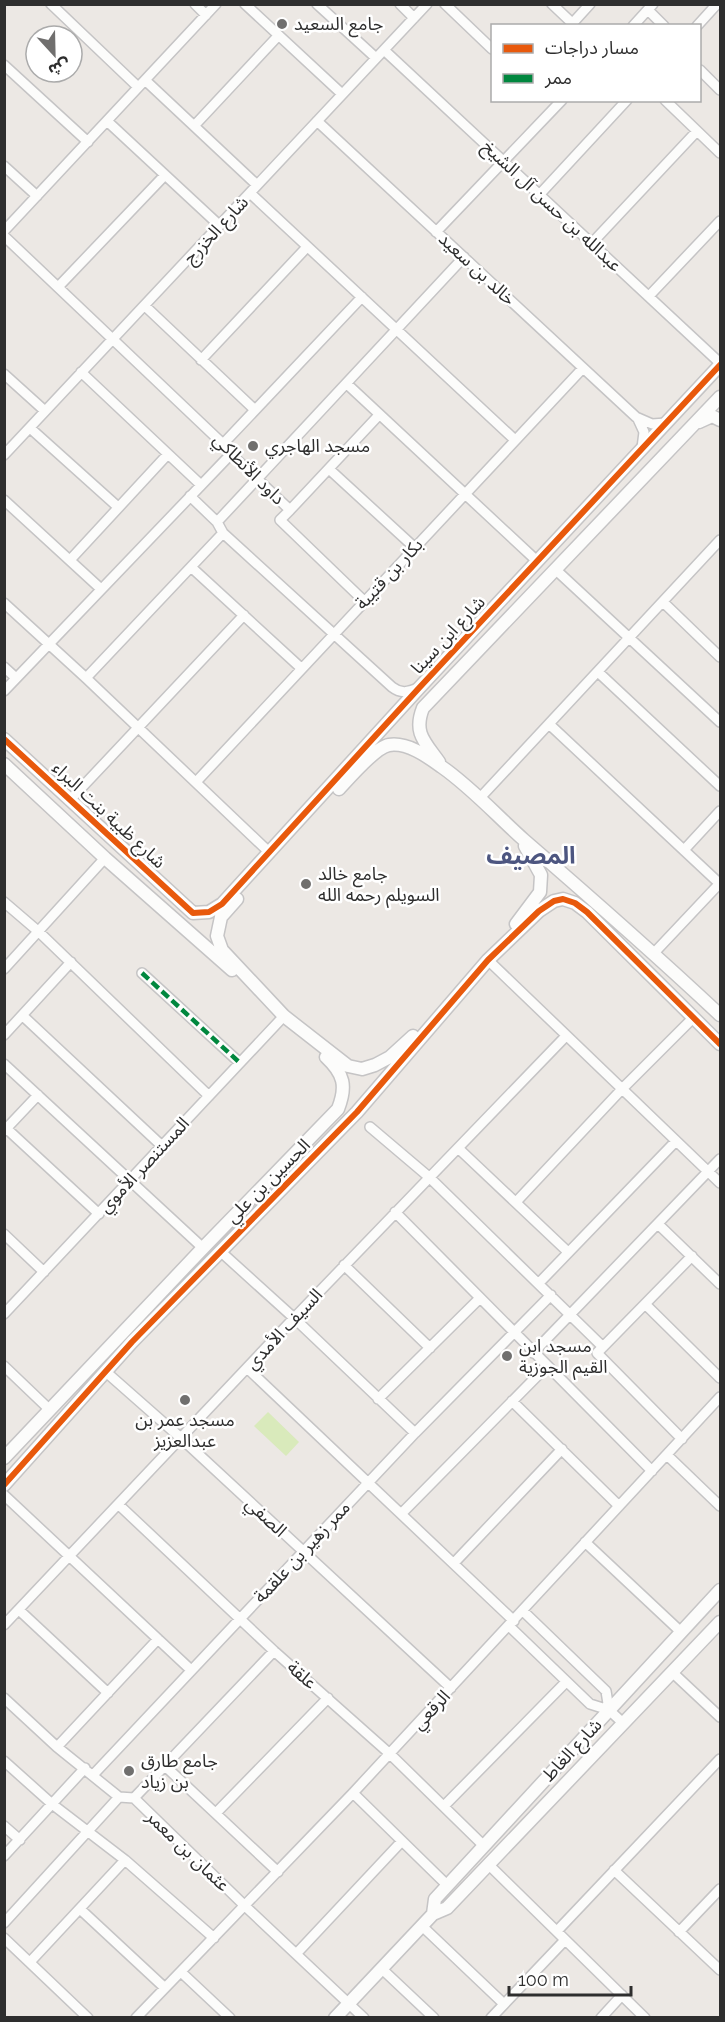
<svg xmlns="http://www.w3.org/2000/svg" width="725" height="2022" font-family="Raleway,'Noto Sans Arabic',sans-serif">
  <style>
    .pitch { fill: #d9eabb }
    .lines { fill: none; stroke-linecap: round; stroke-linejoin: round }
    .minor-casing { stroke: #c5c4c5; stroke-width: 12 }
    .tertiary-casing { stroke: #c5c4c5; stroke-width: 15 }
    .minor { stroke: #fcfcfb; stroke-width: 9 }
    .tertiary { stroke: #fcfcfb; stroke-width: 12 }
    .quiet { stroke: #00873e; stroke-width: 4.5; stroke-dasharray: 9 4.5; stroke-linecap: butt }
    .cycleway-casing { stroke: #fff; stroke-width: 10 }
    .cycleway { stroke: #e8590c; stroke-width: 6 }
    .poi-dot { fill: #706f6e; stroke: #fff; stroke-width: 2 }
    .labels { text-anchor: middle; stroke-width: 5; stroke-linejoin: round; paint-order: stroke }
    .poi-label { font-size: 18px; fill: #2e2e2e; stroke: #fff; text-anchor: start }
    .street-label { font-size: 18px; fill: #2e2e2e; stroke: #fff }
    .district-label { font-size: 24px; font-weight: bold; fill: #4d5680; stroke: #fff }
  </style>
  <rect width="100%" height="100%" fill="#ece8e4"/>
  <path class="pitch" d="M268,1412l31,30 -13,14 -32,-30z"/>
  <g class="lines">
    <g class="minor-casing">
      <path id="minor" d="M51,4l87,83
        M195,4l11,11
        M245,4l97,90
        M317,4l59,54
        M400,4l14,14
        M445,4l47,45
        M552,4l20,19
        M648,10l16,16
        M570,26l20,-22
        M633,26l20,-22
        M697,26l20,-22
        M384,50l336,313
        M4,65l84,77
        M700,70l20,20
        M145,80l112,105
        M665,100l55,53
        M107,121l112,104
        M317,121l319,296 16,7 14,-1
        M194,126l84,-90
        M4,166l33,30
        M250,193l265,247
        M540,194l87,-94
        M4,231l212,-227
        M436,232l126,-132
        M4,236l219,208 8,10 59,56 -10,10 84,81
        M592,243l105,-112
        M59,286l106,-111
        M649,296l71,-75
        M145,306l110,104
        M201,360l106,-113
        M81,372l120,113
        M4,374l41,37
        M347,384l190,177
        M638,419l6,13 -2,16
        M30,428l88,79
        M223,444l139,-147
        M4,455l423,-451
        M329,469l85,78
        M190,496l27,26 6,11 169,154c9,7 16,5 26,1
        M4,500l97,89
        M290,510l89,-95
        M217,522l247,-265
        M70,560l98,-106
        M191,567l110,101
        M556,570l164,152
        M663,602l57,55
        M4,603l82,75 184,175
        M4,667l12,11
        M598,672l122,114
        M86,678l137,-145
        M4,691l227,-237
        M549,724l171,160
        M196,782l387,-414
        M479,799l241,-259
        M70,800l174,-185
        M684,850l36,-39
        M4,902l35,30 170,164
        M654,953l66,-70
        M488,960l232,223
        M4,969l101,-111
        M142,973l98,90
        M23,1016l139,130
        M4,1035l67,-73
        M4,1064l199,184
        M370,1127l59,50 174,170
        M7,1129l92,85
        M4,1131l34,-36
        M458,1148l110,104
        M516,1202l106,-113 71,-71
        M395,1212l257,259
        M658,1224l62,60
        M4,1234l40,38
        M220,1251l74,67 121,115
        M344,1265l86,83
        M539,1283l137,-142
        M645,1304l75,74
        M4,1314l280,-298
        M533,1353l187,-194
        M4,1366l46,44
        M247,1368l267,253
        M106,1372l76,67 269,249
        M378,1399l102,-101
        M512,1401l107,105
        M682,1439l-85,-86 95,-97
        M667,1455l53,51
        M4,1495l187,175
        M119,1505l155,146 116,103 94,92
        M402,1513l145,-147
        M585,1542l96,90
        M454,1563l108,-114
        M19,1610l89,83
        M523,1611l83,80 3,19
        M4,1625l290,-307 272,-282
        M509,1626l81,78 19,6 14,13
        M672,1672l48,45
        M4,1698l53,49 62,50 15,1 111,108 119,112
        M57,1747l101,-108
        M4,1761l48,43 73,56 89,78
        M165,1766l113,106
        M93,1775l322,-342 136,-138
        M353,1793l94,92
        M134,1798l140,-147
        M444,1806l122,-124
        M216,1813l112,-115
        M4,1826l16,14
        M4,1856l81,-88
        M488,1864l157,154
        M614,1870l106,100
        M80,1909l85,79
        M4,1923l115,-126
        M422,1926l82,78
        M557,1931l163,-172
        M679,1932l41,-43
        M4,1938l84,80
        M297,1953l105,-112
        M30,1962l95,-102
        M382,1969l52,49
        M181,1972l49,46
        M136,2018l217,-225 367,-396
        M491,2018l74,-78
        M601,2018l21,-23"/>
    </g>
    <g class="tertiary-casing">
      <path id="tertiary" d="M699,422l13,-6 8,4
        M4,739l189,174 16,-1 13,-8 197,-216 301,-323
        M439,762c-14,-20 -26,-29 -16,-54l297,-311
        M4,764l101,94 127,112
        M339,789c10,-11 37,-42 50,-44 19,-3 39,12 53,22 30,21 55,49 82,73 66,57 132,115 196,175
        M237,899l-16,18 -4,19 5,14 62,66 64,50 14,3 13,-4 15,-8 23,-21
        M516,924l24,-32 1,-17 -16,-29
        M4,1458l199,-210 135,-139c9,-23 6,-35 -12,-52
        M4,1485l128,-143 225,-230 131,-152 51,-49 15,-10 9,-2 12,4 12,9 133,132
        M433,1914l2,-15 285,-309
        M335,2018l98,-104 14,-6 273,-286"/>
    </g>
    <use href="#minor" class="minor"/>
    <use href="#tertiary" class="tertiary"/>
    <path class="quiet" d="M142,973l98,90"/>
    <g class="cycleway-casing">
      <path id="cycleway" d="M4,739l189,174 16,-1 13,-8 197,-216 301,-323
        M4,1485l128,-143 225,-230 131,-152 51,-49 15,-10 9,-2 12,4 12,9 133,132"/>
    </g>
    <use href="#cycleway" class="cycleway"/>
  </g>
  <g class="poi-dot">
    <circle cx="282" cy="24" r="6"/>
    <circle cx="253" cy="446" r="6"/>
    <circle cx="306" cy="884" r="6"/>
    <circle cx="507" cy="1356" r="6"/>
    <circle cx="185" cy="1400" r="6"/>
    <circle cx="129" cy="1771" r="6"/>
  </g>
  <g class="labels">
    <g class="poi-label">
      <text x="294" y="30">جامع السعيد</text>
      <text x="265" y="452">مسجد الهاجري</text>
      <text x="318" y="880">جامع خالد<tspan x="318" dy="21">السويلم رحمه الله</tspan></text>
      <text x="519" y="1352">مسجد ابن<tspan x="519" dy="21">القيم الجوزية</tspan></text>
      <text x="185" y="1426" text-anchor="middle">مسجد عمر بن<tspan x="185" dy="21">عبدالعزيز</tspan></text>
      <text x="141" y="1767">جامع طارق<tspan x="141" dy="21">بن زياد</tspan></text>
    </g>
    <g class="street-label">
      <text transform="translate(552 206) rotate(43)" y="6">عبدالله بن حسن آل الشيخ</text>
      <text transform="translate(216 230) rotate(-47)" y="6">شارع الخزرج</text>
      <text transform="translate(477 269) rotate(43)" y="6">خالد بن سعيد</text>
      <text transform="translate(249 469) rotate(45)" y="6">داود الأنطاكي</text>
      <text transform="translate(389 574) rotate(-47)" y="6">بكار بن قتيبة</text>
      <text transform="translate(448 635) rotate(-47)" y="6">شارع ابن سينا</text>
      <text transform="translate(109 815) rotate(43)" y="6">شارع ظبية بنت البراء</text>
      <text transform="translate(144 1165) rotate(-47)" y="6">المستنصر الأموي</text>
      <text transform="translate(268 1181) rotate(-45)" y="6">الحسين بن علي</text>
      <text transform="translate(284 1329) rotate(-47)" y="6">السيف الأمدي</text>
      <text transform="translate(266 1517) rotate(43)" y="6">الصفي</text>
      <text transform="translate(302 1552) rotate(-47)" y="6">ممر زهير بن علقمة</text>
      <text transform="translate(302 1675) rotate(41)" y="6">علقة</text>
      <text transform="translate(431 1710) rotate(-47)" y="6">الرقعي</text>
      <text transform="translate(572 1750) rotate(-47)" y="6">شارع الغاط</text>
      <text transform="translate(188 1851) rotate(44)" y="6">عثمان بن معمر</text>
    </g>
    <g class="district-label">
      <text x="531" y="864">المصيف</text>
    </g>
  </g>
  <rect width="725" height="2022" fill="none" stroke="#2e2e2e" stroke-width="12"/>
  <rect x="491" y="24" width="210" height="78" fill="#ffffff" stroke="#ababab" stroke-width="1.5"/>
  <rect x="503" y="44" width="30" height="9" fill="#e8590c" stroke="#ababab" stroke-width="1.5"/>
  <text x="545" y="54" font-size="18" fill="#2e2e2e">مسار دراجات</text>
  <rect x="503" y="74" width="30" height="9" fill="#00873e" stroke="#ababab" stroke-width="1.5"/>
  <text x="545" y="84" font-size="18" fill="#2e2e2e">ممر</text>
  <g transform="translate(54 54) rotate(158)"><circle r="28" fill="#ffffff" stroke="#ababab" stroke-width="1.5"/>
  <path d="M0-4.5L10 22L0 15L-10 22Z" fill="#706f6e"/>
  <text y="-9" font-size="16" font-weight="bold" text-anchor="middle" fill="#2e2e2e">ش</text>
  </g>
  <path d="M509 1986v9h122v-9" fill="none" stroke="#2e2e2e" stroke-width="3"/>
  <text x="518" y="1986" font-size="18" fill="#2e2e2e" stroke="#ffffff" stroke-width="4.5" paint-order="stroke">100 m</text>
</svg>
